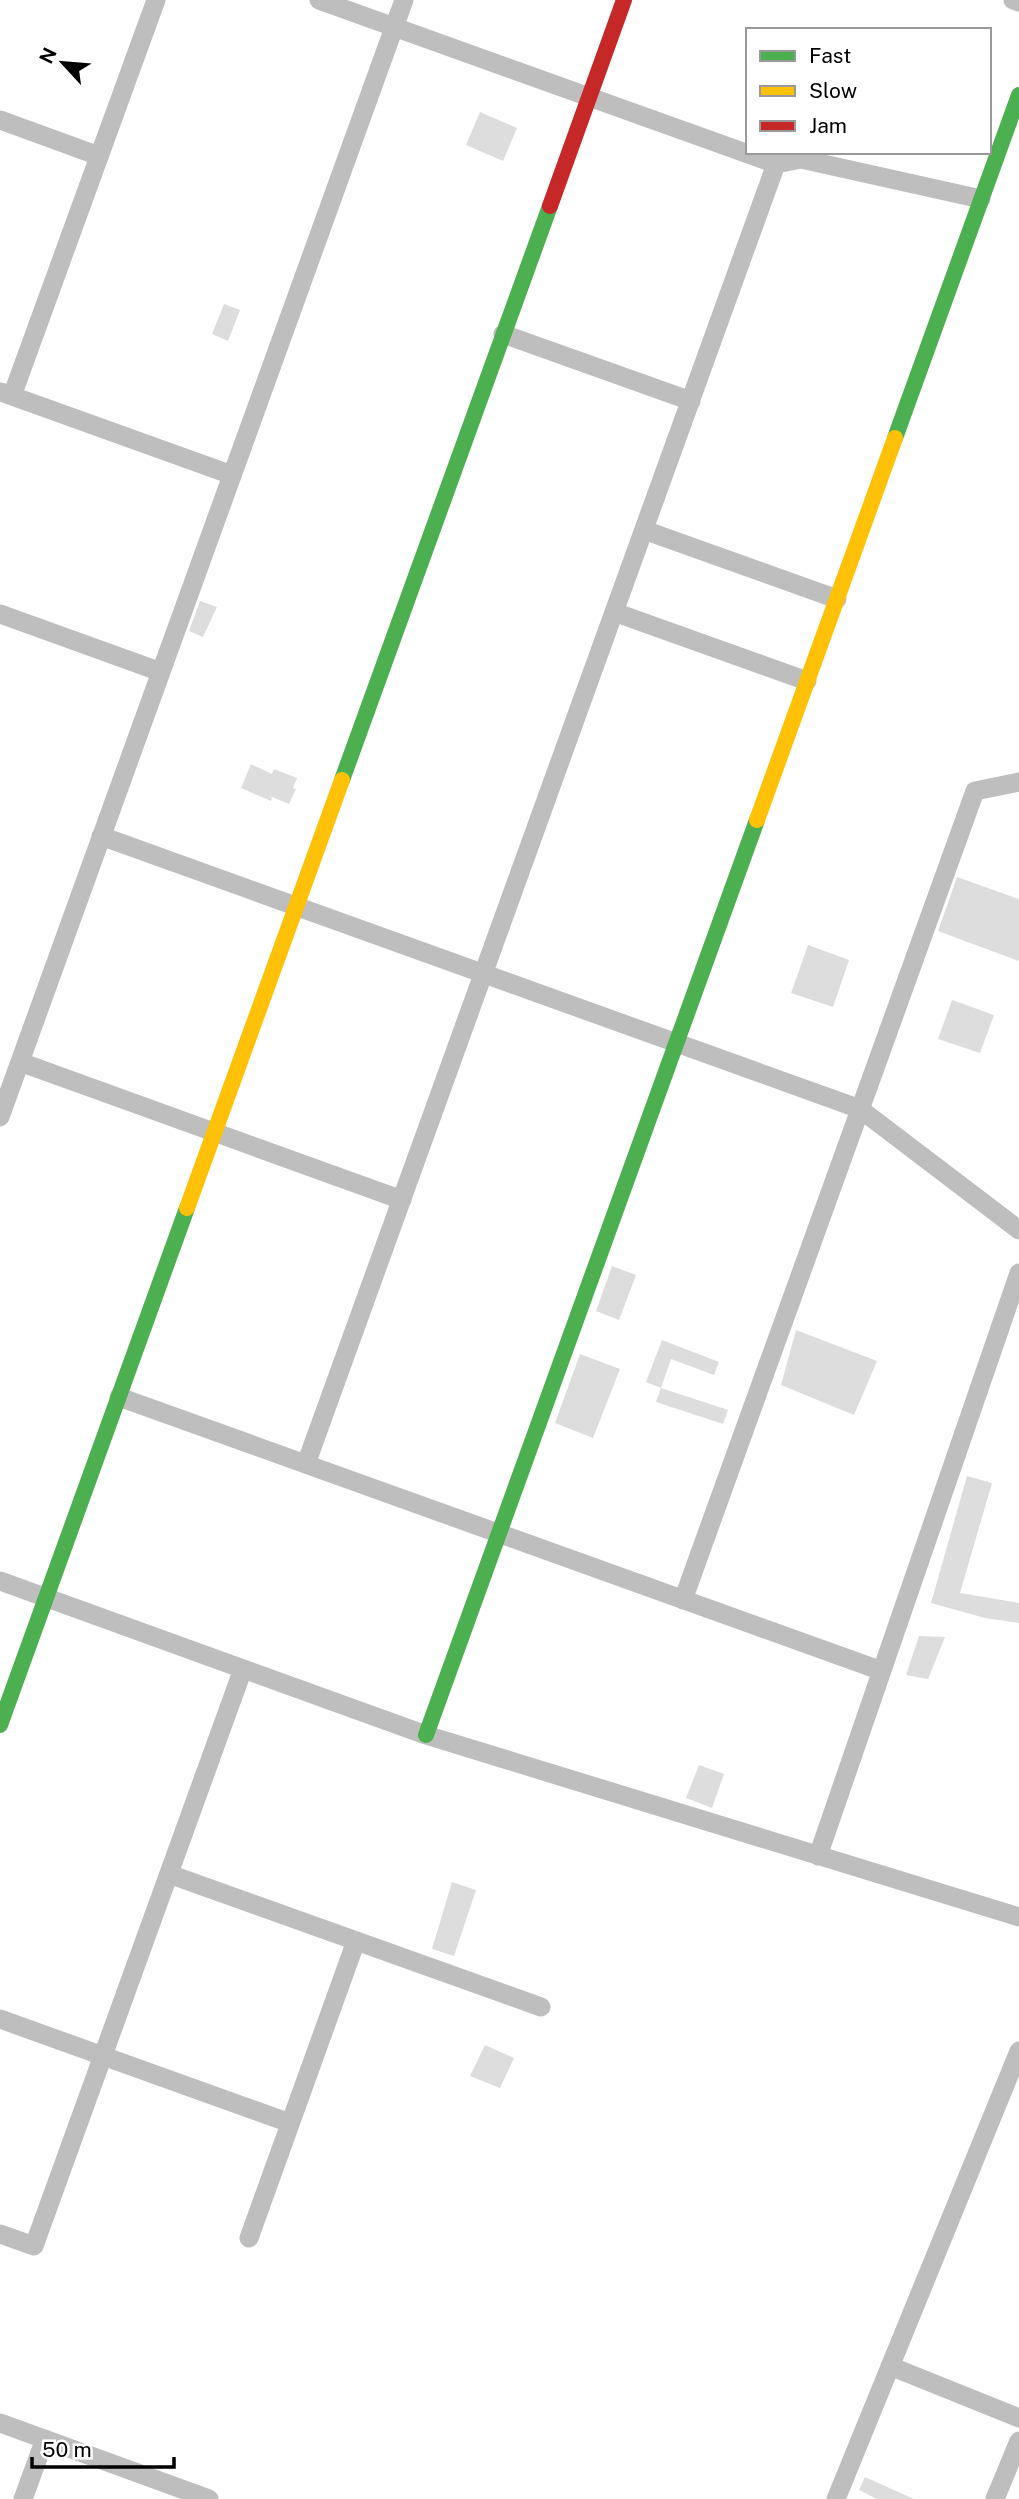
<svg xmlns="http://www.w3.org/2000/svg" width="1019" height="2499" font-family="'Public Sans',sans-serif">
  <style>
    .building { fill: #ddd }
    .lines { fill: none; stroke-linecap: round; stroke-linejoin: round }
    .street { stroke: #bebebe; stroke-width: 19 }
    .fast { stroke: #4caf50; stroke-width: 16 }
    .slow { stroke: #ffc107; stroke-width: 16 }
    .jam { stroke: #c62828; stroke-width: 16 }
  </style>
  <rect width="100%" height="100%" fill="#fff"/>
  <path class="building" d="M480,112l37,16 -14,33 -37,-16z
    M224,304l16,6 -12,31 -16,-7z
    M200,601l17,6 -14,30 -14,-6z
    M251,764l21,10 2,-5 23,9 -4,10 3,1 -7,15 -17,-7 -1,4 -30,-13z
    M957,877l62,22v62l-81,-30z
    M808,945l41,15 -16,47 -42,-14z
    M952,1000l42,15 -14,38 -42,-14z
    M612,1266l24,9 -17,45 -23,-9z
    M796,1330l81,31 -23,54 -73,-30z
    M662,1340l57,22 -5,13 -43,-16 -10,29 -15,-6z
    M580,1354l40,15 -27,69 -38,-15z
    M661,1388l67,22 -5,14 -67,-22z
    M967,1476l25,7 -32,110 59,10v20l-34,-5 -54,-15z
    M919,1636l26,1 -17,42 -22,-4z
    M699,1765l25,9 -12,34 -26,-10z
    M452,1882l24,8 -22,66 -22,-7z
    M485,2045l29,13 -14,30 -30,-12z
    M865,2477l49,22h-37l-18,-9z"/>
  <g class="lines">
    <path class="street" d="M319,0l457,164 25,-5 180,40
      M1013,0l6,2
      M0,120l99,36
      M503,334l188,67
      M1,392l231,83
      M12,396l144,-396
      M644,530l193,69
      M614,612l193,69
      M0,614l161,58
      M101,836l759,273 159,121
      M20,1062l382,138
      M0,1117l404,-1117
      M119,1397l763,274
      M306,1464l470,-1300
      M0,1581l426,154 593,182
      M683,1600l292,-809 44,-9
      M818,1856l201,-583
      M169,1874l372,133
      M0,2019l290,104
      M0,2234l34,12 209,-577
      M249,2238l107,-297
      M890,2366l129,52
      M0,2423l209,76
      M23,2499l22,-60
      M836,2499l183,-448
      M995,2499l24,-58"/>
    <path class="fast" d="M895,438l124,-343
      M342,780l208,-574
      M0,1725l187,-517
      M426,1735l331,-915"/>
    <path class="slow" d="M757,820l138,-382
      M187,1208l155,-428"/>
    <path class="jam" d="M550,206l74,-206"/>
  </g>
  <rect x="746" y="28" width="245" height="126" fill="#ffffff" stroke="#999999" stroke-width="2"/>
  <rect x="760" y="51" width="35" height="10" fill="#4caf50" stroke="#999999" stroke-width="2"/>
  <text x="809" y="63" font-size="21" fill="#000000">Fast</text>
  <rect x="760" y="86" width="35" height="10" fill="#ffc107" stroke="#999999" stroke-width="2"/>
  <text x="809" y="98" font-size="21" fill="#000000">Slow</text>
  <rect x="760" y="121" width="35" height="10" fill="#c62828" stroke="#999999" stroke-width="2"/>
  <text x="809" y="133" font-size="21" fill="#000000">Jam</text>
  <g transform="translate(63 63) rotate(296)" stroke="#ffffff" stroke-width="5" paint-order="stroke">
  <path d="M0-5L12 26L0 18L-12 26Z" fill="#000000"/>
  <text y="-10" font-size="19" font-weight="bold" text-anchor="middle" fill="#000000">N</text>
  </g>
  <path d="M32 2457v10h142v-10" fill="none" stroke="#000000" stroke-width="3.5"/>
  <text x="42" y="2457" font-size="21" fill="#000000" stroke="#ffffff" stroke-width="5" paint-order="stroke">50 m</text>
</svg>
